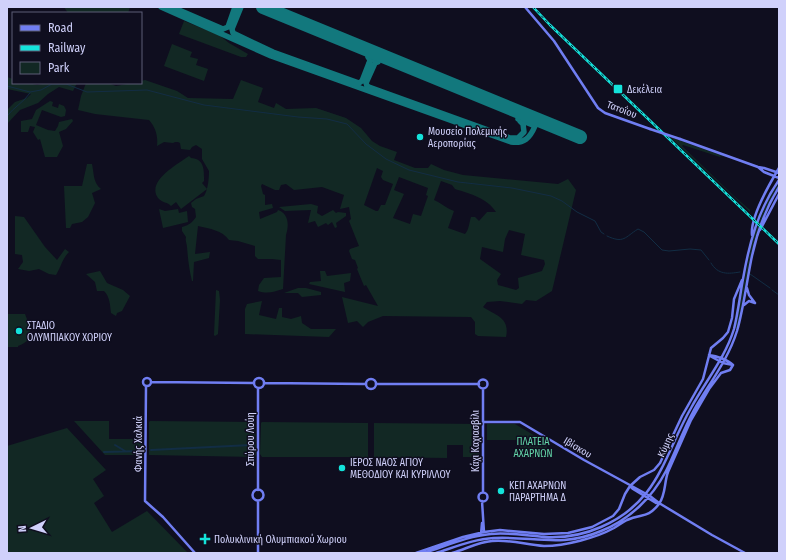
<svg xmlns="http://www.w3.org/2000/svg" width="786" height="560" font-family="'Fira Sans Condensed',sans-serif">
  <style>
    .green { fill: #122824; fill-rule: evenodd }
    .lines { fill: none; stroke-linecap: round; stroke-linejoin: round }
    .stream { stroke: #122d44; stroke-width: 1 }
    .canal { stroke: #122d44; stroke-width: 2 }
    .taxiway { stroke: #12787d; stroke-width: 5.5 }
    .runway { stroke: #12787d; stroke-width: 14 }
    .secondary { stroke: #707ef2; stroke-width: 2.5 }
    .rail-casing { stroke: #14e3db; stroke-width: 2.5 }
    .rail { stroke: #0f0e1f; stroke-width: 1; stroke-dasharray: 3; stroke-linecap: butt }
    .secondary-bridge { stroke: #707ef2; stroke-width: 2.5 }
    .poi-dot { fill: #14e3db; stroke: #0f0e1f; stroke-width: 1.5 }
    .labels { text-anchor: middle; stroke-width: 3; stroke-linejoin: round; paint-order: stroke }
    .poi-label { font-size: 10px; fill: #d0d1fb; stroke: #0f0e1f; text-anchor: start }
    .street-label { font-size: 10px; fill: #d0d1fb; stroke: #0f0e1f }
    .park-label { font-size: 10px; fill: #63d4a8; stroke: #0f0e1f }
  </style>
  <rect width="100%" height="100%" fill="#0f0e1f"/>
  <path class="green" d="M64,7h66l-2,6h-60z
    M184,21l35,14 10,8 19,11 -2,3h-5l-62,-23z
    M172,44l20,8 -2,5 8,2 -2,6 12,4 -4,12 -40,-15z
    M7,77l6,2v4h15l9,2 10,-2h30l-4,8 -14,-4 -11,7 -10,9 -18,7 -13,14v-14l8,-8 12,-4 4,-4 -24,-5z
    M145,80l32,11 11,7 45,1 8,-19 22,8 -5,14 16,6 2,-5 10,6 30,-1 30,10 15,10 11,13 8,5 17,6 -3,8 21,8h13l3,-4 13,6 19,5 95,9 10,-5 8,11 -24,101 -16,10 -10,-1 -4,4 -22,-3 -13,1 -4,5c14,9 27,11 23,30l-28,-1 -3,-2v-12l-4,-5 -88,-1 -15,6 -5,5 -6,-6 -9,2 -6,-26 36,9 -12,-21 -2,1 -7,-17 1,-1 -3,-8 -3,-1 -3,-8 1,-2 9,-3 -10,-25 2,-2 -2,-12 -9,2 4,-14 -22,-8 -28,3 -8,-6 -5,1 -2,5h-4l-13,-6 -1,2 2,8 2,1v10l7,-1 1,4 -14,4 1,7 17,-7 1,-2c11,4 11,15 8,25l-3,54c-9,3 -16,5 -25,2l1,-6 5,-7 17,-1v-17l-9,-1h-14l-3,-3v-10l-17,-5 -9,-1c-7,-10 -19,-11 -31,-14l-3,28 15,-2 -1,6 -15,4 -1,19h-1c-3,-12 -4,-22 -5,-34 0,-3 -2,-6 -1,-10l-4,-6v-4c7,-2 10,-4 14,-10l-1,-8 -3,-2 -1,-4 5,-4 8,-3c4,-6 5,-18 5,-25l-7,-12v-10l-6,-4 -4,2 -2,3 -9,-1 -1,-6 -2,-1h-3l-2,1 -9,-1 -7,4c1,-10 -1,-18 -8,-26l-54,-6 -17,-4 3,-14 5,-13h22l8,3 16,-3h9v-2zM377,168l6,3 -2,6 2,3 10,4 -8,21h-4l-3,6h-2l-12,-6zM399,177l29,11 -2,7 2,1 -7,20 -8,-2 -3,10 -17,-6 11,-24 -10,-4zM441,181l11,4 3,4c16,5 32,9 41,23h-9l-8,9 -4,-4h-4c-2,6 -2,13 -6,17l-17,-6 6,-17c-8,-3 -13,-8 -20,-11zM509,230l16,4 -4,21 23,5 1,4 -3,7 -24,7 1,10 -3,2 -18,-5 -1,-5 4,-6 -21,-15 2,-12 21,5 2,-13z
    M50,101l3,1 -1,4 6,2 1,-4 5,2 2,4 -1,6 -4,1 -19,-7 -6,15 12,5 7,1 3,-5 1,-4 13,-3 1,2 -7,8 -7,3 4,14 -6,11h-12l-5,-18 -2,1 -5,-8 2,-5 -5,-1 -2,6h-7v-11l11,-2 4,-9z
    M670,137l56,20 -5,-1 -1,1 -37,-12 -1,1 52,50 16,14v2z
    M189,156l2,2c14,1 13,13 13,23l-2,2 5,6 -26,20 -5,-7 -5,4c-3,-4 -9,-3 -13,-8 -12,-17 20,-34 31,-42z
    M87,164h5c2,9 1,19 9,25l-9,4 3,10 -7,14 -6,5 -10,2 -2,4h-4l-2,-42h18z
    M779,182v3c-30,47 -30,91 -42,143h-2l18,-91 14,-35z
    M311,204l7,2 -1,7 5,3 11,-6 3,3 2,-1 8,1v3l-10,7 1,4 -2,1 -3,-6 -4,3 -2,-2 -8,4 -3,-6 -7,2 3,-13 -26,1 -6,-4z
    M159,209l6,2 13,-2 1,4 8,-2 1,11 -25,6z
    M15,216l9,1 21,30 12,13 8,-11 4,3c-7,7 -8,15 -13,23l-7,-1 -10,-5 -10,2 -11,-2 5,-7 -1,-7 -7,-1z
    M100,271l7,12 16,7 7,6 -8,15 -5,2 -1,3 -5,-3c-1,-8 -1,-16 -7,-22h-7l-2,-9 -9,-8z
    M320,271h5l2,5 24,-3 -1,8 -6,2 1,9 -36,-8 1,-2 11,-1z
    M298,288h8l15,4v3l-19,2 -4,-4h-14z
    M216,290l3,1 1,9 -2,34 -3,2 -1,-1z
    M262,301l-3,14 17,4 3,-11h3v9l9,2 10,-3 1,7 9,6h25l-7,8 -84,-3v-25l2,-5z
    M7,314h18c5,13 11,26 -7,32v1h-11z
    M74,421h35v18h33v16h-37z
    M150,421l105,1 1,33 -1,2 -106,-2v-33z
    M262,422l106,1v34h-106l-2,-3 1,-31z
    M374,423l106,1 -1,33h-16v-12h-16v13l-73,-1z
    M487,424h28l32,19 -1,15h-26v-18h-33z
    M67,428l39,42 -13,9 11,17 -10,7 18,29 35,-21 41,42h-181v-107z"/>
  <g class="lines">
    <path class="stream" d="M7,86l23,6 11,-2 11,-6h14l21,8 60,-2 57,15 94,12 29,2 20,5 19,20 20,15 23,11 49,12 54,6 39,8 11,5 15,11 18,9 6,11 3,2
      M7,116c7,-9 17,-14 23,-23
      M607,236c17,8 18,1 31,-7l6,3 18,18 7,1 21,-2 11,1 8,10
      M711,263c7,12 17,11 29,9
      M750,274l20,14
      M772,290l7,5"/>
    <path class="canal" d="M115,445l10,6
      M151,450l100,-5 3,1
      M104,452l38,-1"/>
    <path class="taxiway" d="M161,7l110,49 240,86c13,2 19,-4 24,-16l-17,-7
      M172,7l51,22 5,-2 7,-20
      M241,7l-9,22 1,4 40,19 86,31 3,-2 7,-18 1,-3 -2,-3 10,5 -3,1 -9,20 1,3 2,1 141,51h8l6,-6 -1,-8 -3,-3"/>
    <path class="runway" d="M263,7l317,130"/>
    <path class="secondary" d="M525,7l29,34 44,67 7,5 45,16
      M680,139l78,28 6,1 15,5
      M758,167l6,5 15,6
      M760,230l19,-36
      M752,235c-2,-17 18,-52 27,-67
      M747,288l2,7 6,8
      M744,305l5,-4 6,2
      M709,355c8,1 19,5 24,10
      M710,356l13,7 10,2
      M143 382a4 4 0 1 1 8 0a4 4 0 1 1-8 0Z
      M254 383a5 5 0 1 1 10 0a5 5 0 1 1-10 0Z
      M366 384a5 5 0 1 1 10 0a5 5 0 1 1-10 0Z
      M478.5 384a4.5 4.5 0 1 1 9 0a4.5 4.5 0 1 1-9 0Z
      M151,382l103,1
      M264,383l102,1
      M376,384h103
      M146,386l-1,115 18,16 32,36
      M483,422h37l64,38 66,36 9,7 53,32 33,18
      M630,486l3,3 23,14h3
      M252.5 495a5.5 5.5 0 1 1 11 0a5.5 5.5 0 1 1-11 0Z
      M258,490v-102
      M483,492v-103
      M478.5 497a4.5 4.5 0 1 1 9 0a4.5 4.5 0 1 1-9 0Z
      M482,501l2,31
      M481,534l1,-11
      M258,553v-52
      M416,553l47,-16 21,-5 16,-2 44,4 24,-1 24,-6 21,-11 6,-7 6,-15 5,-8 10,-9 14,-7 6,-7 22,-47 21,-37 8,-31 12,-10 5,-6 4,-14 2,-19 8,-19
      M424,553c22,-7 44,-17 67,-19 18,-2 36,2 54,3 19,1 38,-2 56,-10 58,-25 62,-70 90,-119 14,-26 34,-50 43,-79 4,-16 6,-34 9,-50 6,-35 15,-69 36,-99
      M436,553c19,-6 38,-14 58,-15 40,-2 67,10 107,-7 28,-11 51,-33 65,-60 10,-20 17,-41 28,-61 15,-26 34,-50 43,-79 6,-21 9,-44 13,-65 5,-28 14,-55 29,-79
      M452,553c14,-4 26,-11 40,-12 18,-2 34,4 52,5 21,0 52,-8 70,-18 5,-3 9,-6 13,-8 15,-7 20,-1 32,-16 7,-10 5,-21 9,-32l23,-52 18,-31 12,-16 9,-3 3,-5"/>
    <g class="rail-casing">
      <path id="rail" d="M533,7l17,18 229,219"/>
    </g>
    <use href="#rail" class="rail"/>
    <path class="secondary-bridge" d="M650,129l30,10"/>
  </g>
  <g class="poi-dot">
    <rect x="613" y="84" width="10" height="10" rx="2"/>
    <circle cx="420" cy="137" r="4"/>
    <circle cx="19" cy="331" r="4"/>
    <circle cx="342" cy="468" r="4"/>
    <circle cx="501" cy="491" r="4"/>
    <path d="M203 533h4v4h4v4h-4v4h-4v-4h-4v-4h4z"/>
  </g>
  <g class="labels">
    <g class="poi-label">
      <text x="627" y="93">Δεκέλεια</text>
      <text x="428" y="135">Μουσείο Πολεμικής<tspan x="428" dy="12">Αεροπορίας</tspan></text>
      <text x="27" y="329">ΣΤΑΔΙΟ<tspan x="27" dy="12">ΟΛΥΜΠΙΑΚΟΥ ΧΩΡΙΟΥ</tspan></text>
      <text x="350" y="466">ΙΕΡΟΣ ΝΑΟΣ ΑΓΙΟΥ<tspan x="350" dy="12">ΜΕΘΟΔΙΟΥ ΚΑΙ ΚΥΡΙΛΛΟΥ</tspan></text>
      <text x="509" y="489">ΚΕΠ ΑΧΑΡΝΩΝ<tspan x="509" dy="12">ΠΑΡΑΡΤΗΜΑ Δ</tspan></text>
      <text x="214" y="543">Πολυκλινική Ολυμπιακού Χωριου</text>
    </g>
    <g class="street-label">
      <text transform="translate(622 109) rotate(21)" y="4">Τατοΐου</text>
      <text transform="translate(250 439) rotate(-90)" y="4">Σπύρου Λούη</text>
      <text transform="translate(475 441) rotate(-90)" y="4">Κάχι Καχιασβίλι</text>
      <text transform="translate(138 444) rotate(-90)" y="4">Φανής Χαλκιά</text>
      <text transform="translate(665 445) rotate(-66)" y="4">Κύμης</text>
      <text transform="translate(578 447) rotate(31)" y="4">Ιβίσκου</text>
    </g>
    <g class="park-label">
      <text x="533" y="445">ΠΛΑΤΕΙΑ<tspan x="533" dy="12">ΑΧΑΡΝΩΝ</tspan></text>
    </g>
  </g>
  <rect width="786" height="560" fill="none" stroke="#d0d1fb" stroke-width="16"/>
  <rect x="12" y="12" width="130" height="72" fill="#0f0e1f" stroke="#5c5c77"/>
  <rect x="20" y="25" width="20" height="6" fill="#707ef2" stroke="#5c5c77"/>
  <text x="48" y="32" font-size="12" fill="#d0d1fb">Road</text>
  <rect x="20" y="45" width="20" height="6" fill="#14e3db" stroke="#5c5c77"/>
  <text x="48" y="52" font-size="12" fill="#d0d1fb">Railway</text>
  <rect x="20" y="62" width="20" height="12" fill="#122824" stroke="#5c5c77"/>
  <text x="48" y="72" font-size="12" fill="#d0d1fb">Park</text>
  <g transform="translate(32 528) rotate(265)" stroke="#0f0e1f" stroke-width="3" paint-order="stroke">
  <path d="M0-3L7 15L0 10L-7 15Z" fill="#d0d1fb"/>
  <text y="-6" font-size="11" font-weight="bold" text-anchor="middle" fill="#d0d1fb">N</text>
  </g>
</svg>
